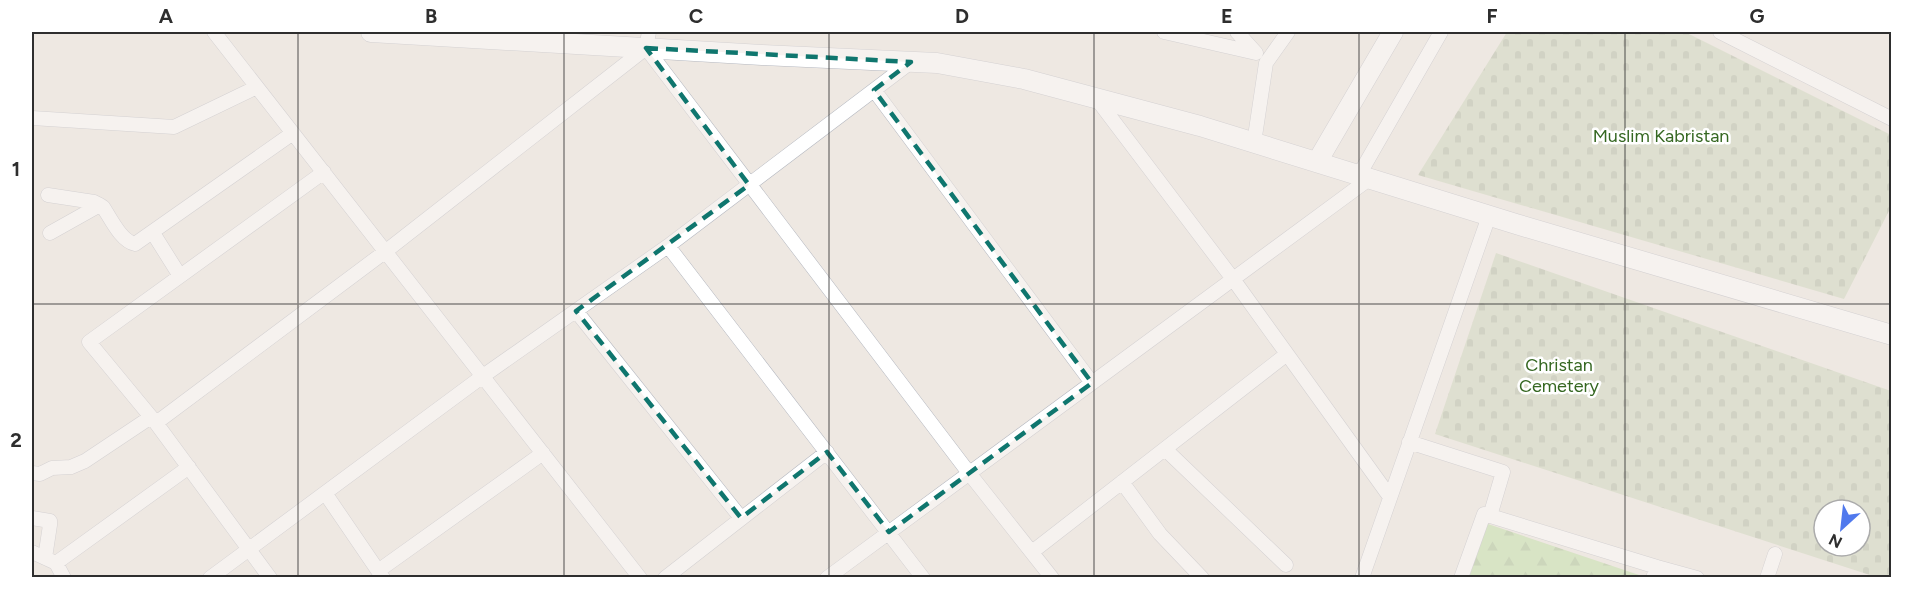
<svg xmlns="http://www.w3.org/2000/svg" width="1923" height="609" font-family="Figtree,sans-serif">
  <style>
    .forest { fill: url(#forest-firs) }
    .cemetery { fill: url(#cemetery-stones); fill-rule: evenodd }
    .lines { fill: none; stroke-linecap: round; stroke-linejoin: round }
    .street-casing { stroke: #b5b8c0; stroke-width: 15 }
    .secondary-casing { stroke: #b5b8c0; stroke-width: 21 }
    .street { stroke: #fff; stroke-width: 14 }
    .secondary { stroke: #fff; stroke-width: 20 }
    .marked { fill: none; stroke: #0f766e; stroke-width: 4.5; stroke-dasharray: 12 8; stroke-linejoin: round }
    .grid { fill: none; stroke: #2e2e2e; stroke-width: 1.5; stroke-opacity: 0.55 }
    .labels { text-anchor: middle; stroke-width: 5; stroke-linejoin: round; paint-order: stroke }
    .park-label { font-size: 18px; fill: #356721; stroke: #fff }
    .neatline { fill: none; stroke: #2e2e2e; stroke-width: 2 }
    .grid-label { font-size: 20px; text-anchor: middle; font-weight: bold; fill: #2e2e2e }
  </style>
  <defs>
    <pattern id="forest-firs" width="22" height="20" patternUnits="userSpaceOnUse" patternTransform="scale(1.5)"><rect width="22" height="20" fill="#bcdfa3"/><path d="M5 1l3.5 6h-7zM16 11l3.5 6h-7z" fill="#a2c08d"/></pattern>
    <pattern id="cemetery-stones" width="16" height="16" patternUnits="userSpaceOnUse" patternTransform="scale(1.5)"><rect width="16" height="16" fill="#cad6ba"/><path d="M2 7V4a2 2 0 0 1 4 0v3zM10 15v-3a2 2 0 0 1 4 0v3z" fill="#aeb8a0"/></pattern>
  </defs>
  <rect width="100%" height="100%" fill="#eee8e2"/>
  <path class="forest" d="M1485,523l157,53 -1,2h-172z"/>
  <path class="cemetery" d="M1507,32h178l206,103v72l-47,92 -426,-124z
    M1496,253l395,138v186h-15l-441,-143zM1824,510h36v36h-36z"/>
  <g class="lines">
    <g class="street-casing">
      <path id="street" d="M214,32l426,546
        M1164,32l92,21
        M1237,32l19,21
        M1720,32l172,87
        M646,48l323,425 83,105
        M874,90l218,293
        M1096,98l137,181 157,218
        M32,118l142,9 83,-40
        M1254,143l12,-80 22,-31
        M1359,175l82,-143
        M48,195l46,7 6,3
        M50,233l50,-28 3,2c8,12 18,34 32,37l158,-111
        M153,233l27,43
        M668,246l243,-184
        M576,311l165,207
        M156,423l-67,-81 235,-170
        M1409,442l94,30 -13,44
        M1165,449l121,116
        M32,473l8,1 12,-6 19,-1 14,-6 66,-44
        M1122,482l38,52 42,44
        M325,493l58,85
        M32,518l18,3v4l-5,33
        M32,552l24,11 8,15
        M1032,552l255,-198
        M56,563l133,-96
        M378,571l165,-118
        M210,578l273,-202 185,-130 255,332
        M270,578l-114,-155 230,-172 260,-203 3,-16
        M665,578l162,-126
        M827,578l542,-399
        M1362,578l127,-362
        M1461,578l23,-64 173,53
        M1653,578l4,-11 40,11
        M1767,578l8,-24"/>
    </g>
    <g class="secondary-casing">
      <path id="secondary" d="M371,32l391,23 175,8 87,16 176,47 316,98 376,111
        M1317,162l76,-130"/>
    </g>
    <use href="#street" class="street"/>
    <use href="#secondary" class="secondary"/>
  </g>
  <path d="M0 0H1923V609H0ZM646,48l265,14 -37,28 218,293 -203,149 -62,-80 -86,66 -165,-207 173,-126z" fill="#eee8e2" fill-opacity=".55" fill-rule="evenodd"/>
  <path class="marked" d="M646,48l265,14 -37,28 218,293 -203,149 -62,-80 -86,66 -165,-207 173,-126z"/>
  <path class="grid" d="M298,32v546M564,32v546M829,32v546M1094,32v546M1359,32v546M1625,32v546M32,304h1860"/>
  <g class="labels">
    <g class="park-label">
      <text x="1661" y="142">Muslim Kabristan</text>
      <text x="1559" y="371">Christan<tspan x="1559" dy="21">Cemetery</tspan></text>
    </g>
  </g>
  <rect width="1923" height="609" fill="none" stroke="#ffffff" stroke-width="66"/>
  <g transform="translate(1842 528) rotate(207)"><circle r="28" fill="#ffffff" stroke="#ababab" stroke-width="1.5"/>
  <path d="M0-4.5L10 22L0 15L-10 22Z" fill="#5079ed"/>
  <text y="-9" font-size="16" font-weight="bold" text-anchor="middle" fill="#2e2e2e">N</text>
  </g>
  <rect x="33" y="33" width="1857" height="543" class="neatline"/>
  <g class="grid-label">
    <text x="166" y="23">A</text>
    <text x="431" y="23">B</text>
    <text x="696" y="23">C</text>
    <text x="962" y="23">D</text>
    <text x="1227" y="23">E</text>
    <text x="1492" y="23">F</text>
    <text x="1757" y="23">G</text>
    <text x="16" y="176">1</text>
    <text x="16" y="447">2</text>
  </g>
</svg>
